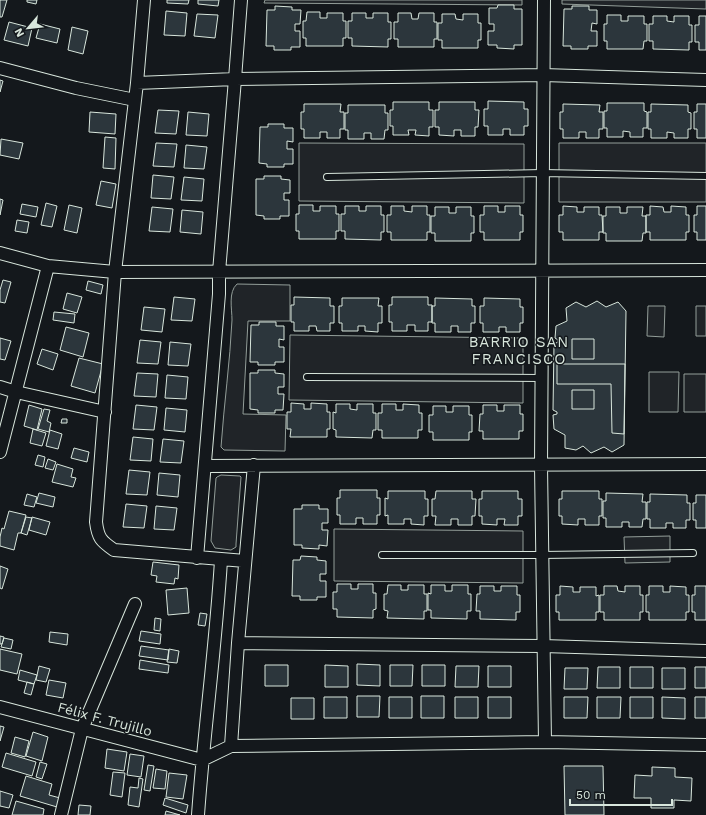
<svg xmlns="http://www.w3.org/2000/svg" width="706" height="815" font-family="'Work Sans',sans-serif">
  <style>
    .green { fill: #202428; stroke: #939e99 }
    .building { fill: #2c363c; stroke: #d8e6dc }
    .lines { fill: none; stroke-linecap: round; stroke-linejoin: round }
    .service-casing { stroke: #d8e6dc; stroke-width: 8 }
    .minor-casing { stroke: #d8e6dc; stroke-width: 14 }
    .service { stroke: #14181c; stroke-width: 6 }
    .minor { stroke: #14181c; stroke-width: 12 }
    .labels { text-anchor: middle; stroke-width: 3; stroke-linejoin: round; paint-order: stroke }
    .street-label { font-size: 14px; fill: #d8e6dc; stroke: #14181c }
    .neighbourhood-label { font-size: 15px; letter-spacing: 1px; fill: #d8e6dc; stroke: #14181c }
  </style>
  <rect width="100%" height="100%" fill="#14181c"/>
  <path class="green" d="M265,0h257v5l-258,-2z
    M562,0h144v9l-144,-5z
    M299,143l225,1v59l-225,-2z
    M559,143h147v59h-147z
    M237,284l53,1v36h-42l-5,93 43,1 -1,36 -61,-1 -3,-3c3,-43 9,-85 11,-127 0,-11 -4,-28 5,-36z
    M648,306h17l-1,31 -17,-1z
    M696,306h10v30h-10z
    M290,335l233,3v65l-234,-3z
    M649,372h30l-1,40h-29z
    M684,374h22v38h-22z
    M221,475l19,1 1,1 -5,67v3l-5,3 -16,-2 -4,-7 5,-63 1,-1z
    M334,529l189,2v52l-189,-2z
    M670,536v26l-45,1 -1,-26z"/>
  <path class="building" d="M0,0h7l-5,17h-2z
    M27,0h10l-1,4 -9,-2z
    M167,0h22l-1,4 -21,-1z
    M198,0h21l-1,6 -20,-2z
    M498,5h16v4h8v36h-8v4l-17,-1v-3h-9v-14h6v-7h-5v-16h8z
    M275,6l17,1v3h9l-1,14h-5v7h5v16h-9v3h-17v-4h-8l1,-36h8z
    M572,6h17v4h8v14l-5,-1 -1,8h6v15h-9v3h-17v-3h-8l1,-37h8z
    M166,11l21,2 -2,23 -21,-1z
    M307,12h13v6h7v-5h16v8h3v17h-3v8h-37v-8h-3v-17h3z
    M352,13h14v5h7v-5h15v9h3v17h-3v8l-36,-1v-8h-4v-17h4z
    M398,13h13l1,6h6l1,-6h15v9h3v17h-3v8h-36v-8h-4v-17h4z
    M197,14l21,1 -3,23 -21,-2z
    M442,14h13l1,5 7,1v-6h15v9h3v17h-3v8h-36v-8h-4v-17h4z
    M607,15h14v6h7v-5h16v8h3v17h-3l-1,8h-36v-8h-3v-17h3z
    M653,16h14v5l7,1v-6h15v9h3v17h-3v8l-36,-1v-8h-4v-17h4z
    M699,16h7v34h-7v-8h-4v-17h4z
    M9,22l23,6 -4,18 -24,-6z
    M40,24l20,5 -3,14 -21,-5z
    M72,27l16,4 -5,23 -15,-4z
    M0,80l3,1 -3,11z
    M488,101l36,1v7h4v17h-4v9h-14v-6h-7v6h-15v-9h-4v-17h4z
    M393,102h36v8h4v17h-4v9l-14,-1 1,-5h-8l1,5h-16v-9h-3v-16h3z
    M439,102h36v8h4l-1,17h-3v9h-14v-6h-7v6l-15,-1v-8h-4v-17h4z
    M607,103h37v8l3,1v16h-4v9h-13v-5l-7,-1v6h-16v-9h-3v-17h3z
    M304,104h37l-1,8h4v17h-4v9h-13v-6h-7v6h-16v-9h-3v-17h3z
    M563,104l37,1 -1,7h4v17h-4v9h-13v-6h-7v6h-16v-9h-3v-17h3z
    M651,104l37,1v7l3,1v16h-3v9h-14v-5l-7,-1v6h-16v-9h-3v-17h3z
    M697,104h9v34h-9v-9h-3v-17h3z
    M348,105h37v8h3v17h-3l-1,9h-13v-6h-7v6h-16v-9h-3v-17h3z
    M158,110l21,1 -3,23 -21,-1z
    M90,112l26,2 -1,20 -26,-2z
    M188,112l21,2 -2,22 -21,-1z
    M268,124h16v4h9v14l-6,-1v8h6v15h-9v3h-17v-3l-8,-1 1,-36h8z
    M105,137l11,1 -1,31 -12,-1z
    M1,139l22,4 -4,16 -19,-4z
    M156,143l21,1 -3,23 -21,-1z
    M186,145l21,2 -3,22 -20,-1z
    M153,175l21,2 -3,22 -20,-1z
    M264,176h17v3l9,1v13h-6v7h5v16h-9v3h-16v-3l-8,-1v-36h8z
    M184,177l20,2 -2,22 -21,-1z
    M101,181l15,3 -4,24 -16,-3z
    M0,199l3,1 -3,15z
    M46,203l11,3 -5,21 -11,-2z
    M22,204l16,3 -2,10 -16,-3z
    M69,205l13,3 -5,25 -13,-3z
    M299,205h14v6h7v-5h16v8h3v17h-3v8h-37v-8h-3v-17h3z
    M345,206h14v5h7v-5h15v9h3v17h-3v8l-36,-1v-8h-4v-17h4z
    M391,206h13v5l8,1v-6h15v9h3v17h-3v8h-36v-8h-4v-17h4z
    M484,206h14v6h7v-6h15v9h3v17h-3v8h-36v-8h-4v-17h4z
    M563,206l14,1v5h7v-5h15v8h3l1,17h-4v8h-36v-8h-4v-17h4z
    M650,206l13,1 1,5h7v-6l15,1v8h3v17h-3v8h-36v-8h-4v-17h4z
    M697,206h9v34h-9v-8h-3v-17h3z
    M152,207l21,2 -3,23 -21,-1z
    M435,207h14v6h7v-6h15v9h3v17h-3v8h-36v-8h-4v-17h4z
    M606,207h14v6h7v-6h16l-1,9h4v17h-3l-1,8h-36v-8h-3v-17h3z
    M182,210l21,2 -2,22 -21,-2z
    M17,220l12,2 -2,11 -12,-2z
    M3,280l8,2 -6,21 -5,-1v-12z
    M88,281l15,4 -2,9 -15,-4z
    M67,293l15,4 -5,16 -14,-4z
    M174,297l21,2 -3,22 -21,-1z
    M294,297l36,1v8h4v17h-4v8h-13l-1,-5h-7v5h-15v-9h-3v-17h3z
    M392,297h36v8h4v17h-4v9h-13v-6h-8v6h-15v-9h-3v-17h3z
    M342,298h37l-1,8h4v17h-4v9l-13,-1v-5h-7v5h-16v-8h-3v-17h3z
    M435,298l37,1v7h3v17h-4v9h-13v-6h-7v6h-16v-9h-3v-17h3z
    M484,298l36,1v8h3v16h-3v9h-14v-5h-7v5h-16v-9h-3v-17h4z
    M597,301l9,6 12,-5 8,9 -2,134 -12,7 -8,-5 -13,6 -8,-7 -7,4 -11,-2v-13l-11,-6 -1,-14 4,-1v-2l-4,-2 1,-66 4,-2v-2l-3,-2 1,-12 11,-5 -1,-13 10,-6 10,5z
    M144,307l21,2 -3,23 -21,-2z
    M54,312l21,2 -1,9 -21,-3z
    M259,322h17v4h8v14l-5,-1v8h5v15h-9v3h-17v-3h-8l1,-37h8z
    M66,327l23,6 -6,24 -23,-7z
    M0,338l11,3 -6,19 -5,-1z
    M572,339h22v20h-22z
    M140,340l21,2 -3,22 -21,-1z
    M170,342l21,2 -3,22 -20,-1z
    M42,349l16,5 -5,16 -16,-6z
    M79,358l24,6 -8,29 -24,-7z
    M557,364h68l-1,70 -12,-1 -1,-49h-54z
    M258,370h17v3l9,1v13h-6v7h6l-1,16h-8v3h-17v-3l-8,-1v-36h8z
    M137,373l21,1 -2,23 -22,-1z
    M167,375l21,2 -2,22 -21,-1z
    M572,390h22v19h-22z
    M291,403l13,1v5h7v-6l16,1v8h3v17h-3v8h-37l1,-8h-4v-17h4z
    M336,404h14v5l7,1v-6h16v9h3v17h-3l-1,8 -36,-1v-7l-3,-1v-17l3,1z
    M382,404h14v6h7v-6l16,1v8h3v17h-4v8h-36v-8h-4v-17h4z
    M29,405l13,4 -5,21 -13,-4z
    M136,405l21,2 -3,23 -21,-1z
    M483,405h14v6h7v-6h16v9h3v17h-4v8h-36v-8h-4l1,-17h3z
    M433,406h13v6h7v-6h16v9h3v17h-3v8h-36v-8h-4v-17h4z
    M166,408l21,2 -2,22 -21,-2z
    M44,409l6,1 -3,11 4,2 -2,9 -11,-3z
    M62,419h5v4h-6z
    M33,429l13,4 -4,13 -12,-3z
    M50,430l12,4 -4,15 -12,-3z
    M133,437l20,2 -2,22 -21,-1z
    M163,439l21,2 -3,22 -21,-1z
    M74,448l15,4 -2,10 -16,-4z
    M38,455l7,2 -2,10 -8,-2z
    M48,459l8,3 -3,8 -8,-2z
    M57,464l16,5 -2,8 5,1 -3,9 -21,-5z
    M129,470l21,2 -3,23 -21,-1z
    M159,473l21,2 -2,22 -21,-2z
    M340,490h37v8h3v17h-3v9h-14v-6h-7v6h-16v-9h-3v-17h3z
    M388,491h37v8h3v17h-4v9l-13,-1v-5h-7v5h-16v-9l-3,1v-18l3,1z
    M436,491h36v8h4l-1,17h-3v9h-14v-6h-7v6h-16l1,-9h-4v-17h3z
    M482,491h36v8h4v17h-4v9h-14l1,-6h-8v6l-15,-1v-8h-3v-17h3z
    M562,491h37v8h3v17h-3v9h-14v-6h-7v6l-16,-1v-8h-3v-17h3z
    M39,493l16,4 -2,10 -17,-4z
    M606,493l37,1 -1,8h4v17h-3l-1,8h-13v-5h-7v5h-16v-9h-3v-17h3z
    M27,494l10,3 -3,10 -10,-2z
    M650,494l37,1v8h3v17h-4v8h-13v-5h-7v5h-16v-9h-3v-17h3z
    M696,495h10v33h-10v-8h-3v-17h3z
    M126,504l21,2 -3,22 -21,-1z
    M302,505h17v4h9v14h-6v7h6l-1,16 -8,-1v4l-17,-1v-3h-8v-36h8z
    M156,506l21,2 -3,22 -20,-1z
    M9,511l17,4 -5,18h-3l-4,17 -14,-4v-9l2,-9 2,1z
    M26,517l6,1 -5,17 -6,-2z
    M32,517l18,5 -4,13 -17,-5z
    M301,556l16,1v3l9,1v13h-6v7h6v16h-9v3h-17v-4h-8l1,-36h7z
    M153,562l26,3 -1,14 -3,-1 -1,6 -18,-2 1,-6 -6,-1z
    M0,566l8,3 -6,20 -2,-1z
    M337,584h14v5h7v-5h15v9h3v16l-3,1v8l-36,-1v-8h-4v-17h4z
    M388,585h13v5h7v-5h16v9h3v17h-3v8l-37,-1 1,-7 -4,-1v-16h3z
    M431,585h14v6h7v-6h16v9h3v17h-4v8l-36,-1v-8h-3v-17l3,1z
    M480,586h14v5h7v-5h16v9h3v17h-4v8l-36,-1v-8h-4l1,-17h3z
    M560,586l13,1v5h7v-5h16v9l3,-1v17h-3v8h-37v-8h-3v-17h4z
    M604,586h13l1,5 7,1v-6h15v9h3v17h-3v8h-36v-8h-4v-17h4z
    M649,586h14v6h7v-6l16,1v8h3v17h-3v8h-37v-8h-3v-17h3z
    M695,586h11v34h-11v-8h-3v-17h3z
    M187,588l2,25 -21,2 -2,-25z
    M200,613l7,1 -2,12 -7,-1z
    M155,618l6,1 -1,12 -6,-1z
    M141,631l20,3 -1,10 -21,-3z
    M50,632l18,2 -1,11 -18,-3z
    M0,636l4,1 -2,7h-2z
    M4,638l9,2 -2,9 -10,-2z
    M141,646l28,4 -1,10 -29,-4z
    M0,649l22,5 -5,20 -17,-4z
    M169,649l10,2 -2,12 -10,-1z
    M140,660l29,5 -1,8 -29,-4z
    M357,664l23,1v21l-23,-1z
    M265,665h23v21h-23z
    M325,665l23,1v21h-23z
    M390,665h23l-1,21h-22z
    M422,665h23v21h-23z
    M39,666l11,3 -4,13 -10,-2z
    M456,666h23l-1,21h-23z
    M488,666h23v21h-23z
    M598,667h22v21h-23z
    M630,667h23v21h-23z
    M695,667h11v21h-11z
    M565,668h23l-1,21h-23z
    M662,668h23v21h-23z
    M20,670l17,5 -3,9 -16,-4z
    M49,680l17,3 -3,15 -17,-3z
    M27,682l7,2 -3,11 -7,-2z
    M357,696h23l-1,21h-22z
    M421,696h23v22h-23z
    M324,697h23v21h-23z
    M389,697h23v21h-23z
    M455,697h23v21h-23z
    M488,697h23v21h-23z
    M564,697h24l-1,21h-23z
    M597,697h24l-1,21h-23z
    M630,697h23v21h-23z
    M662,697l23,1v21l-23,-1z
    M695,697h11v21h-11z
    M291,698h23v21h-23z
    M0,726l4,1 -4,14z
    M33,732l15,5 -6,24 -16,-5z
    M15,737l14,4 -4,16 -14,-4z
    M107,749l20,3 -3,19 -19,-3z
    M6,753l30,9 -4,14 -30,-9z
    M130,754l14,2 -3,21 -14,-2z
    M40,762l7,2 -5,15 -6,-2z
    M148,765l6,1 -4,25 -6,-1z
    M564,766h39l1,49h-39z
    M652,767l23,1v9l17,1 -1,23 -17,-1v8h-23v-10h-17l1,-23 17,1z
    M156,769l11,2 -2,18 -12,-1z
    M113,772l12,1 -3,24 -12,-2z
    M169,773l18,2 -4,24 -17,-2z
    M26,776l26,8 -3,11 11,3 -3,9 -37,-11z
    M139,778l4,1 -4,28 -11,-2 2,-18 8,1z
    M0,791l13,4 -4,13 -9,-2z
    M165,798l23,7 -2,8 -23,-8z
    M16,801l28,8 -1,6h-31z
    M79,805l12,1 -1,9h-12z
    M166,811l14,4h-15z"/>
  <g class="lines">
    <g class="service-casing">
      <path id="service" d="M327,177l215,-4 164,3
        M307,377l234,1
        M382,555h160l151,-2"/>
    </g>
    <g class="minor-casing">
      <path id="minor" d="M144,0l-7,83 -22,189 -19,250c2,16 5,19 18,28l131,11
        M544,0l-3,466 4,276
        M0,68l76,20 59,12
        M137,83l98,-4 308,-4 163,5
        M0,253l48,13 67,6 591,-2
        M0,387l16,5 89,20
        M0,452l48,-186
        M205,466l501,-2
        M197,558l22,-264v-22l16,-193 6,-79
        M238,643l305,3 163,5
        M0,707l202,53
        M231,746l7,-103 16,-178
        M202,760l29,-14 314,-4 161,3
        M61,815l21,-86 53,-125
        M198,815c6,-85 18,-170 23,-255"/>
    </g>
    <use href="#service" class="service"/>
    <use href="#minor" class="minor"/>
  </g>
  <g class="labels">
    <g class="street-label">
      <text transform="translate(105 719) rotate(15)" y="5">Félix F. Trujillo</text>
    </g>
    <g class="neighbourhood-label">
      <text x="519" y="347">BARRIO SAN<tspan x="519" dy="17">FRANCISCO</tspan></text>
    </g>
  </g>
  <g transform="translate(28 28) rotate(242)" stroke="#14181c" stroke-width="3" paint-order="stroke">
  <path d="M0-3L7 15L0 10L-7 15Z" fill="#d8e6dc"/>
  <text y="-6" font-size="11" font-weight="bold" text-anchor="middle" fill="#d8e6dc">N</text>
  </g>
  <path d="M570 799v6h102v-6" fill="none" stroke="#d8e6dc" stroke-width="2"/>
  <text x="576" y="799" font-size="12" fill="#d8e6dc" stroke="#14181c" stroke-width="3" paint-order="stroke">50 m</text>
</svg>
